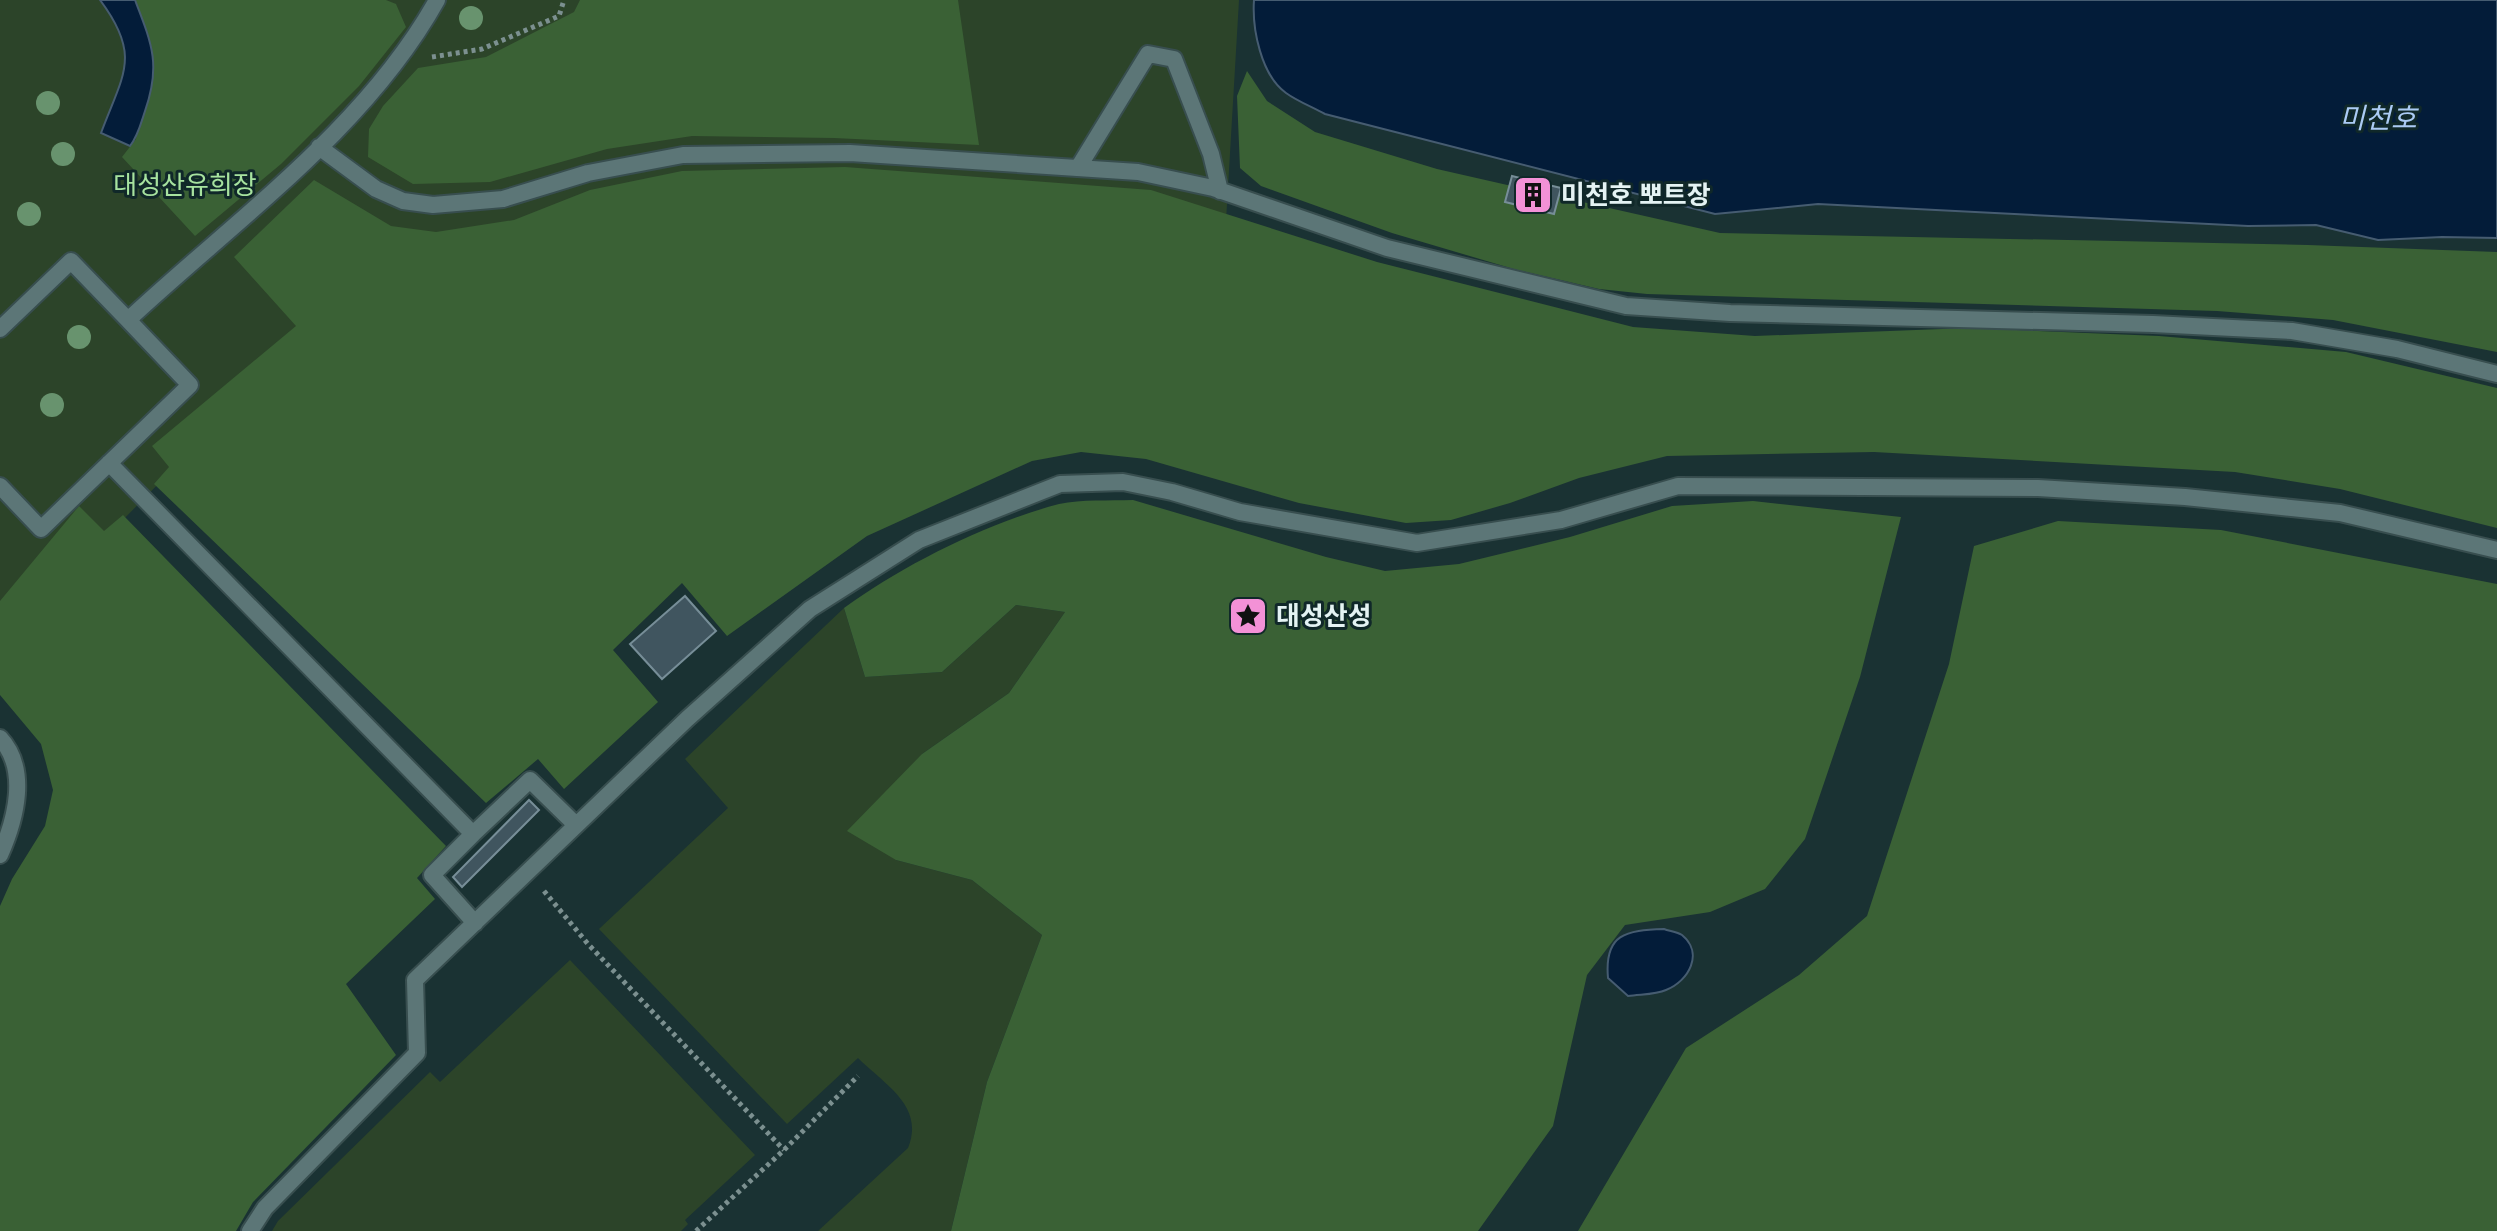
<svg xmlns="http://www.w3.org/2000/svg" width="2497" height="1231" font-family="'Fira Sans','Noto Sans KR',sans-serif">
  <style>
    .green { fill: #2c4429 }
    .forest { fill: #3a6135 }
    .water { fill: #031c39; stroke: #465c71; stroke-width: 2 }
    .building { fill: #40555f; stroke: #778e98; stroke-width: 2 }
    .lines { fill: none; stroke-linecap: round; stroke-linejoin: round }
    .service-casing { stroke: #384e4f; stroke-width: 20 }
    .path { stroke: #7c9090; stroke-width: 5; stroke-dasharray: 4 4; stroke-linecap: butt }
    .service { stroke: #5c7677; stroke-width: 16 }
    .tree { fill: #68936e }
    .labels { text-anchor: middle; stroke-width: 6; stroke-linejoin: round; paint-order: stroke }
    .park-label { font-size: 26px; fill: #a7e39f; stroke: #102829 }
    .poi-label { font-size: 26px; font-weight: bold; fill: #e4f3f3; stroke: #102829; text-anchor: start }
    .water-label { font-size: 28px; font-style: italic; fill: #abcbf4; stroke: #102829 }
  </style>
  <rect width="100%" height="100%" fill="#1a3233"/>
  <path class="green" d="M0,0h1239l-13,221 -940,133 -284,289 -2,5z
    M1016,605l49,7 -56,81 -87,61 -26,106 76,20 70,55 -55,147 -36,149h-133l90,-83c17,-42 -23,-63 -50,-90l-71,66 -188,-195 129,-121 -43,-49 159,-151 21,69 77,-5z
    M570,960l185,195 -70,65 3,4 -7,7h-409l6,-10 152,-149 10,10z"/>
  <path class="forest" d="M135,0h251l10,4 10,23 -47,59 -78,78 -86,72 -73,-79 14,-18 10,-110z
    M580,0h378l21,145 -145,-7 -142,-2 -85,13 -117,33 -77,2 -45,-27 1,-28 14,-23 35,-38 68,-11 88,-45z
    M1247,71l20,30 48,31 122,37 283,64 588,12 189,7v100l-164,-32 -116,-9 -570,-17 -48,-5 -82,-19 -125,-37 -131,-47 -21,-18 -3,-72z
    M845,167l306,23 226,72 256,65 122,9 213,-8 191,8 187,16 151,36v140l-157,-39 -105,-17 -361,-20 -207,4 -88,22 -69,25 -59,17 -45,3 -107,-20 -153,-44 -65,-7 -49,9 -165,75 -140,100 -45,-53 -69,67 45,52 -94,87 -26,-30 -52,44 -332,-319 15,-17 -17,-21 144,-120 -62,-69 80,-77 77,46 45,6 78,-12 76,-30 92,-19z
    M1133,500l193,57 59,14 74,-7 111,-27 102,-31 81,-5 148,16 -41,160 -55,162 -40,50 -55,23 -85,13 -38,50 -34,151 -75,105h-527l36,-149 55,-147 -70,-55 -76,-20 -49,-29 75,-77 87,-61 56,-81 -49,-7 -74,67 -77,5 -21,-69c59,-43 143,-85 215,-104 23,-5 50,-3 74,-4z
    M79,506l25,25 19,-16 323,331 -29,32 18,21 -89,85 50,71 -143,147 -17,29h-236v-325l12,-27 33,-53 8,-36 -12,-46 -41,-49v-94z
    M2058,521l163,9 276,54v647h-919l108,-183 113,-73 68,-59 82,-252 25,-118z"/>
  <path class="water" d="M100,0h35c17,44 26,65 10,111 -4,12 -7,25 -15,35l-29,-13c22,-59 41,-77 -1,-133z
    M1254,0h1243v238l-55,-1 -64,3 -62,-15 -68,1 -430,-22 -103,10 -390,-100c-13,-7 -28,-13 -39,-21 -25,-18 -34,-64 -32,-93z
    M1664,929c5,2 13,3 18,6 22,18 7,46 -16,55 -11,5 -26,4 -38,6l-20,-18c-4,-44 18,-48 56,-49z"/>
  <path class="building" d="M1512,176l49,12 -7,26 -49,-12z
    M685,596l31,35 -54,48 -32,-35z
    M529,800l10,10 -77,77 -9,-10z"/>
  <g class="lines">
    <g class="service-casing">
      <path id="service" d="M319,147l57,42 27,12 30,4 70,-6 85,-26 95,-18 167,-2 288,19 75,16 174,60 239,58 104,7 423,11 139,7 105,18 100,25
        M1078,168l70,-114 26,5 37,95 9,37
        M0,329l71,-68 57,59
        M109,463l364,371 -41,41 43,48
        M0,486l41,43 149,-144 -62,-65c106,-99 237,-191 309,-320
        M0,738c29,31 16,81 0,117
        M473,834l57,-54 46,45
        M250,1231l15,-23 152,-155 -2,-73 272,-261 123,-110 109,-69 141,-56 63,-2 49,10 68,20 177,31 144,-23 117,-34 360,2 147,9 155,16 157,37"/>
    </g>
    <path class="path" d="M432,57l50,-8 77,-33 5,-16
      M544,891l44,53 196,206
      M696,1231l88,-81 74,-74"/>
    <use href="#service" class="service"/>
  </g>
  <g class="tree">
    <circle cx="471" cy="18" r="12"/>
    <circle cx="48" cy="103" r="12"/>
    <circle cx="63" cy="154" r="12"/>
    <circle cx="29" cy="214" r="12"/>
    <circle cx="79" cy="337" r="12"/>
    <circle cx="52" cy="405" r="12"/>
  </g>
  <defs>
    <g id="building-square" transform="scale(2)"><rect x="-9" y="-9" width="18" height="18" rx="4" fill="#f391d6" stroke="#102829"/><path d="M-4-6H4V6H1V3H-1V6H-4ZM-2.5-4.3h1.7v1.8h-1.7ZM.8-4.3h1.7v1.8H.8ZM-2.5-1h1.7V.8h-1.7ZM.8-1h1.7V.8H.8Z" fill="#111"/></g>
    <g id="sight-square" transform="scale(2)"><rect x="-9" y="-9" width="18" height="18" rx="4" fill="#f391d6" stroke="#102829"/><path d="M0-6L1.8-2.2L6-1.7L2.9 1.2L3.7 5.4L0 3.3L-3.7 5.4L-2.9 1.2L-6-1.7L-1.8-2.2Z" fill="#111"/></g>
  </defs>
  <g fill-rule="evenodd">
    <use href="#building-square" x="1533" y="195"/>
    <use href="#sight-square" x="1248" y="616"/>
  </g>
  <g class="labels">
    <g class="park-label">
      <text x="185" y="194">대성산유희장</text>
    </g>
    <g class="poi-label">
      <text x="1561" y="204">미천호 뽀트장</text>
      <text x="1276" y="625">대성산성</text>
    </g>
    <g class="water-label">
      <text x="2378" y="128">미천호</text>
    </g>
  </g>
</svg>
